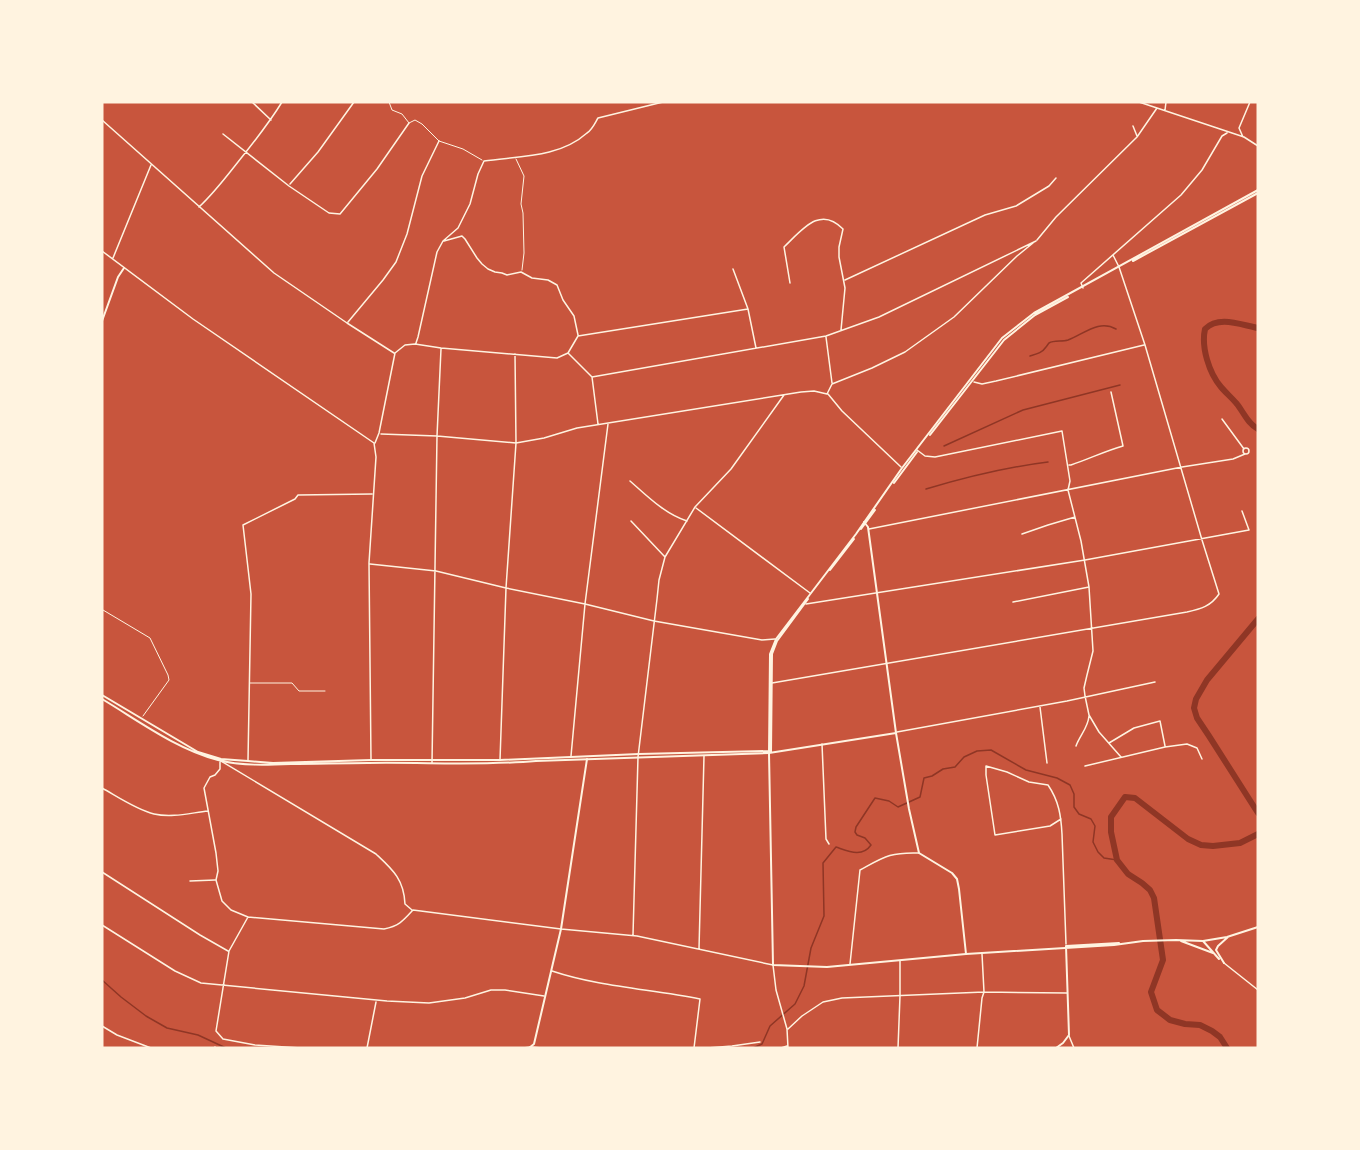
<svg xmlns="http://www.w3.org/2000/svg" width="1360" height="1150" font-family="'PT Sans Narrow',sans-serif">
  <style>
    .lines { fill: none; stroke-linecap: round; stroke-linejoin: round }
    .stream { stroke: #8f3625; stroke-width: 1.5 }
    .river { stroke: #8f3625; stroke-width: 6 }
    .service { stroke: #fff3e0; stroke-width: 1 }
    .pedestrian { stroke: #fff3e0; stroke-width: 1.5 }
    .minor { stroke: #fff3e0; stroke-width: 1.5 }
    .tertiary { stroke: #fff3e0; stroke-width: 2 }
    .secondary { stroke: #fff3e0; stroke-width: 2 }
  </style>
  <rect width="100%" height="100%" fill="#c8553d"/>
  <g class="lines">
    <path class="stream" d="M1030,356c7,-2 12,-3 16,-9 1,-1 2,-3 3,-4 5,-3 13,-1 19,-3 16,-6 31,-21 48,-11
      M944,446l79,-36 97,-25
      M926,489c40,-12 81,-22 122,-27
      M102,980l19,17 25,19 21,12 31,7 28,13
      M753,1048l9,-4 8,-18 25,-22 9,-18 7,-38 13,-32 -1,-53 13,-16c12,4 26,11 35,-2l-6,-7 -8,-3 -2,-3 1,-5 19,-29 14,3 9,6 22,-10 4,-19 8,-2 11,-7 12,-2 9,-10 13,-6 14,-1 35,20 31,8 13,7 4,9v13l5,7 12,5 4,7 -2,16 5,10 6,6 13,2"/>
    <path class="river" d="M1258,328c-17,-3 -39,-13 -53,1 -4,18 4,44 16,58 5,6 11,11 16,17 7,9 11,20 21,25
      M1258,619l-51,61 -11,19 -2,9 3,10 12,18 49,77
      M1227,1048l-7,-11 -8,-6 -12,-6 -15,-1 -15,-4 -13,-10 -6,-18 12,-32 -9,-62 -4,-8 -8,-7 -14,-9 -11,-14 -6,-28v-15l14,-20 10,1 53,41 13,6 12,1 27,-3 18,-9"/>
    <path class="service" d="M389,102l3,8 10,4 7,9 6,-3 7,4 17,17 24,8 19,11
      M516,159l8,17 -3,28 2,9 1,40 -2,17
      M103,610l47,28 18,37 1,5 -26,36
      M250,683h42l7,8h26"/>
    <path class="pedestrian" d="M696,508l114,85
      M898,1048l2,-52v-35"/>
    <path class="minor" d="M252,102l19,18
      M1139,102l105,35 14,9
      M1165,110l1,-8
      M102,120l172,153 73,50 47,30
      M1133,126l4,10
      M223,134l66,52 40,27 11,1 37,-45 32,-46
      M1243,137l-4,-9 11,-26
      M290,184l28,-32 36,-50
      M199,207c13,-12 24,-26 35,-40 17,-21 34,-42 48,-65
      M1037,240l19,-23 81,-80 20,-29
      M444,241l18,-5 3,3 12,19 5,6 6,5 7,3 7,1 5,2 14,-3 11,6 16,2 9,5 6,15 11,16 4,19
      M102,251l91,68 181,124 2,14 -7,106 2,197
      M113,258l38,-93
      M733,269l15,40 8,39
      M845,280l140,-65 31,-9 33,-20 7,-8
      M790,283l-6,-36c18,-17 36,-42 59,-18l-4,18v10l6,31 -4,42
      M1083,288l-2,-5 100,-88 21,-25 20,-34 5,-3
      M348,322l35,-42 13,-18 11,-28 15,-58 17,-35
      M826,337l6,46
      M416,343l2,-6 19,-85 6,-11 15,-13 12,-24 8,-30 6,-13c35,-5 75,-3 103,-28 5,-3 8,-10 11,-15l65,-16
      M568,353l24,24 6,47
      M592,377l234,-41 53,-19 157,-76
      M974,382l8,2 14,-3 148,-36
      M827,394l5,-10 40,-16 33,-16 49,-35 63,-61 16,-13
      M828,394l14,17 59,56
      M1222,419l22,30
      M381,434l56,2 79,7 28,-5 33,-10 224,-36 13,-1 13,3
      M375,443l4,-10 16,-80 10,-8 10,-1 26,4 116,10 11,-5 10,-17 170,-27
      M1243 451a3 3 0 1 1 6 0a3 3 0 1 1-6 0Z
      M917,450l8,6 10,1 127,-26 8,50 -2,9 13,51 8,46 4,64 -6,24 -3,13 1,8 4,19 10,17 22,25
      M1069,465h2c18,-6 34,-14 52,-19l-12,-54
      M630,481c17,15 35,33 57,40
      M631,521l34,36
      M869,529l313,-62 51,-8 12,-5
      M1022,534l26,-9 27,-8
      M370,564l66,7 70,17 79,16 69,17 108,19 13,-1
      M1013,602l76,-15
      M806,604l279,-44 164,-30 -7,-19
      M772,683l415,-71c14,-3 24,-6 32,-18l-17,-54 -57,-195 -26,-78 -6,-12
      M1040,707l7,56
      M897,732l170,-31 88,-19
      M1109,743l25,-15 26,-7 5,25
      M822,744l4,95 3,5
      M1076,746c4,-11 12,-18 13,-30
      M571,756l14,-152 23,-180
      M248,760l3,-166 -8,-69 52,-26 3,-4 74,-1
      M500,760l6,-172 10,-145 -1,-89
      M221,761l155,93c16,15 28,25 29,50l7,6
      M220,762v7l-5,6 -5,2 -6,11 12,65 2,18 -2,9 6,21 9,9 17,7 136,12c15,-3 19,-8 29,-19l148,19 76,7 136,29 3,25 11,39 1,19
      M432,763l5,-327 4,-87
      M1085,766l80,-19 22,-3 10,4 5,11
      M102,788c16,9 35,22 52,26 18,4 36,-1 54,-3
      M1061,819l-11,7 -55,9 -9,-60v-9l21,6 22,10 19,3c11,16 13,31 14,49l4,110
      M102,872l98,63 28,16
      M190,881l25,-1
      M248,917l-19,34 -13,80 7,8 32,6 46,3
      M102,925l73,46 26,12 186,18 42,2 36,-5 26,-8h14l39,6
      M633,935l5,-178 19,-158 2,-19 6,-23 30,-50 36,-38 53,-74
      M699,949l5,-193
      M1224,963l34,27
      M850,964l10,-94c24,-13 30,-18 59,-17
      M552,971c48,16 98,18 148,28l-6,49
      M102,1026l15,9 34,13
      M788,1029l14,-13 21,-14 19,-4 142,-6 83,1
      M1069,1036l5,12
      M214,1048l1,-1
      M367,1048l9,-46
      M523,1048l8,-1 11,1
      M707,1048l25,-2 28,-4
      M781,1048l6,-2
      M977,1048l5,-50 2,-6 -2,-38"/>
    <path class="tertiary" d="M102,321l16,-44 6,-9
      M864,522l4,5 28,206
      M769,753l4,212 54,2 139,-13
      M529,1048l5,-4 27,-115 26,-170"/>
    <path class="secondary" d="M1133,261l125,-68
      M930,435l74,-95 31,-25 33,-18
      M894,483l23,-31
      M861,529l14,-19
      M830,570l24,-31
      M102,695l96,57 23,7 27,2 25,2 98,-3h129l139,-6 130,-3
      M102,699c37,22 74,50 116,61 23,6 49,5 73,4 25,0 51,-1 77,-1 56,-1 112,3 168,-2l233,-8 127,-20 13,76 10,44 33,20 5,6 2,10 7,65 148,-9 29,-4
      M771,752l1,-98 5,-13 31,-42
      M769,753l1,-99 6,-15 80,-105 46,-66 100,-130 32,-25 224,-123
      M1143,941l33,-1 27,1 24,-4 31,-10
      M1181,941l32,12
      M1203,941l16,18
      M1224,963l-8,-13 2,-4 10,-9
      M1056,1048l7,-5 6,-8 -3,-89 53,-3"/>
  </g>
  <rect width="1360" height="1150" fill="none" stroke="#fff3e0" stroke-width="207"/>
</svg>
